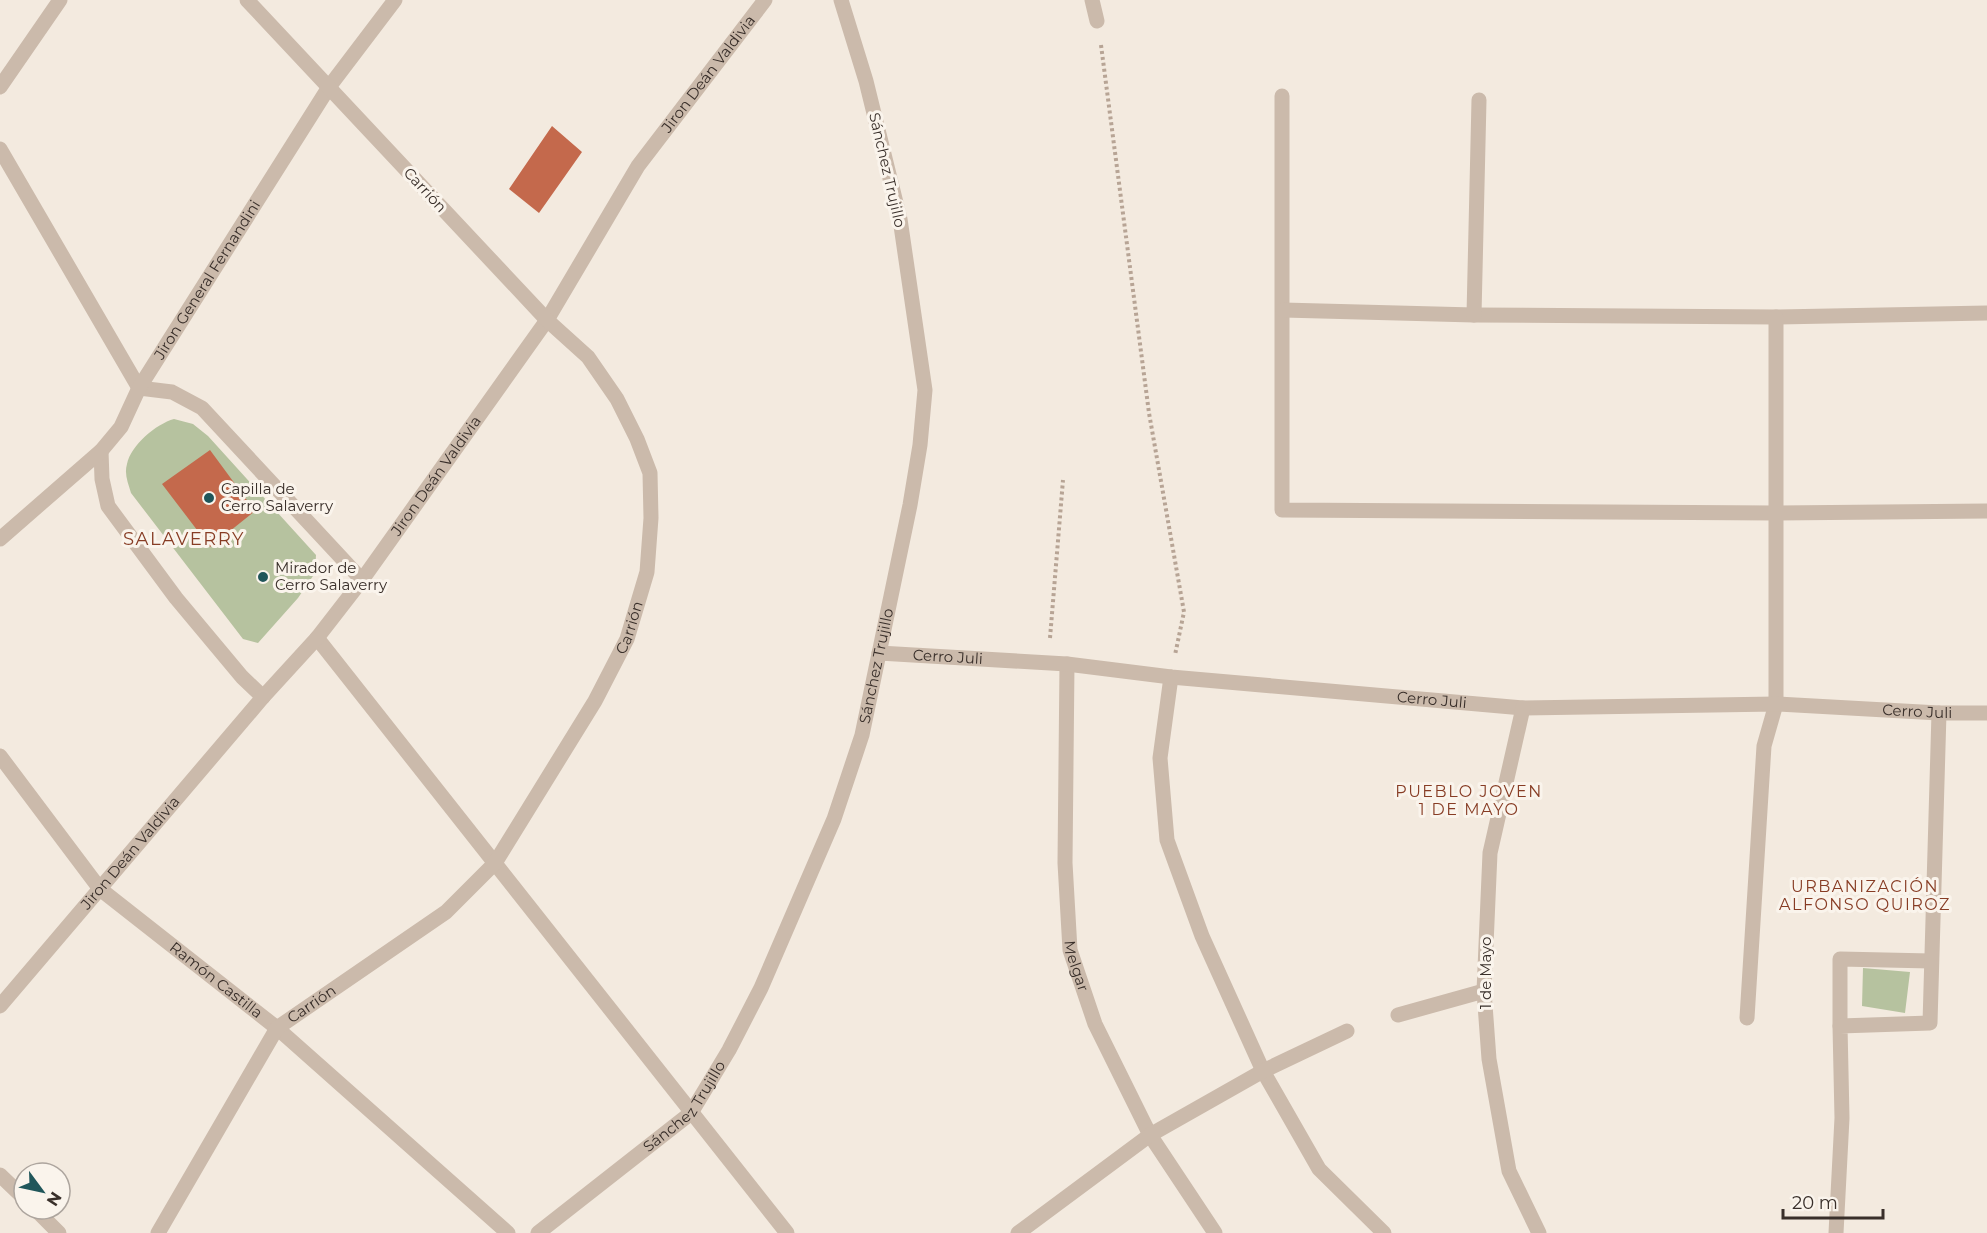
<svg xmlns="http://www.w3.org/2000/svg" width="1987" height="1233" font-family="Montserrat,sans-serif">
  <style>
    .green { fill: #b6c29f }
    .building { fill: #c4694c }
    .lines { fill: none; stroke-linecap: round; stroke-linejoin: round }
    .path { stroke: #b7a495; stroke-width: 4; stroke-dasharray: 3 3; stroke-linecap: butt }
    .minor { stroke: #cbbaab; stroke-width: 15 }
    .tertiary { stroke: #cbbaab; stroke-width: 15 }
    .poi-dot { fill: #20565a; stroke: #faf4ec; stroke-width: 2 }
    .labels { text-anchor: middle; stroke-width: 6; stroke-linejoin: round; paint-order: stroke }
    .street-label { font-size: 15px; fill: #392f2a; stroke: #faf4ec }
    .poi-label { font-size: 15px; fill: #392f2a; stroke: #faf4ec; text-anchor: start }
    .neighbourhood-label { font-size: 16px; letter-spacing: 1.5px; fill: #873c24; stroke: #faf4ec }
    .quarter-label { font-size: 18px; letter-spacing: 1.5px; fill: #873c24; stroke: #faf4ec }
  </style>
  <rect width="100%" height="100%" fill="#f3eadf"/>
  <path class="green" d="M174,419l19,5 15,12 108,119 -1,18 -17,25 -40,45 -15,-4 -112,-146c-3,-10 -7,-19 -4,-29 4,-19 29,-40 47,-45z
    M1863,968l47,4 -5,41 -43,-7z"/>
  <path class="building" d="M552,126l30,26 -43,61 -30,-24z
    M210,450l45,61 -45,36 -48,-63z"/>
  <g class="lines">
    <path class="path" d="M1101,45l48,368 35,199 -9,43
      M1050,638l13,-158"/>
    <g class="minor">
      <path d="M1092,0l5,21"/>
      <path d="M0,87l60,-87"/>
      <path d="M1282,96v414l493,3 212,-2"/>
      <path d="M0,149l139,239 33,4 30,16 160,172"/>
      <path d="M1283,310l191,5 302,2 211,-4"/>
      <path d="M1474,315l5,-215"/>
      <path d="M101,451l1,28 6,27 68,92 66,79 21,20"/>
      <path id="s1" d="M0,539l101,-88 20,-24 18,-39 190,-301 66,-87"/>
      <path d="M317,638l470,595"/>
      <path id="s2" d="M1067,664l-2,199 5,87 25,74 55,111 65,98"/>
      <path d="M1171,677l-11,81 7,82 35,96 61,135 56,98 65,64"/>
      <path id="s3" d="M0,756l100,133 177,139 231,205"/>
      <path id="s4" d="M0,1006l263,-309 54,-59 45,-58 185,-260 91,-154 127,-166"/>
      <path d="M1398,1015l86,-24"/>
      <path d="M1747,1018l17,-272 12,-42v-387"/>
      <path d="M1840,1026v-67l91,2"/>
      <path id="s5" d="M158,1233l119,-205 169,-116 49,-49 100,-162 32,-62 20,-67 4,-54 -1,-45 -13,-34 -20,-40 -29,-42 -41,-37 -300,-320"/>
      <path d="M1018,1233l132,-98 113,-64 84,-40"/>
      <path d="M1836,1233l6,-115 -2,-92 90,-3 9,-310"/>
    </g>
    <g class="tertiary">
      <path id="s6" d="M879,653l188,11 104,13 352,31 253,-4 163,9h48"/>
      <path d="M1523,708l-33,145 -6,138 5,68 20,112 30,62"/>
      <path d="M0,1175l24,23"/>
      <path d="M35,1209l24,24"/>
      <path id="s7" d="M538,1233l153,-120 38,-63 32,-62 73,-169 28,-84 48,-230 10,-60 5,-55 -25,-171 -34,-138 -25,-81"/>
    </g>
  </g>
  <g class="poi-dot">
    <circle cx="209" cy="498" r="6"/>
    <circle cx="263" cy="577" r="6"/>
  </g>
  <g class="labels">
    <g class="street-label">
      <text dy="5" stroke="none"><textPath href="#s4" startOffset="1173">Jiron Deán Valdivia</textPath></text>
      <text transform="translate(887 170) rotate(77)" y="5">Sánchez Trujillo</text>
      <text transform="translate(425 190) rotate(47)" y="5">Carrión</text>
      <text dy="5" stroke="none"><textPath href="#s1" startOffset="336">Jiron General Fernandini</textPath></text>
      <text dy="5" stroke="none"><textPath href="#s4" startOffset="687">Jiron Deán Valdivia</textPath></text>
      <text dy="5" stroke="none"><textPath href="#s5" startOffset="783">Carrión</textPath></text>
      <text dy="5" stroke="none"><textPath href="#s6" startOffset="69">Cerro Juli</textPath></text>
      <text dy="5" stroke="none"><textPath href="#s7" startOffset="681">Sánchez Trujillo</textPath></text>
      <text dy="5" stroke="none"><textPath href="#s6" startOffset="555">Cerro Juli</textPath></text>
      <text dy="5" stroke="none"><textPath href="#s6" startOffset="1041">Cerro Juli</textPath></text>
      <text dy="5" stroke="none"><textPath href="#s4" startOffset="201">Jiron Deán Valdivia</textPath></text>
      <text dy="5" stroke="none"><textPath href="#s2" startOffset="303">Melgar</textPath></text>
      <text transform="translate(1486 973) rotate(-90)" y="5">1 de Mayo</text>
      <text dy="5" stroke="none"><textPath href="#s3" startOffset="314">Ramón Castilla</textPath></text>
      <text dy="5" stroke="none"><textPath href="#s5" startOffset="279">Carrión</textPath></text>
      <text dy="5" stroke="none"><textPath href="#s7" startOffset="195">Sánchez Trujillo</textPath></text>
    </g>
    <g class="poi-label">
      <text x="221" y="494">Capilla de<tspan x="221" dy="17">Cerro Salaverry</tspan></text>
      <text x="275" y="573">Mirador de<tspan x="275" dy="17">Cerro Salaverry</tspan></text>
    </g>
    <g class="neighbourhood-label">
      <text x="1469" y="797">PUEBLO JOVEN<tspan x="1469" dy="18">1 DE MAYO</tspan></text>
      <text x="1865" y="892">URBANIZACIÓN<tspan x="1865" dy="18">ALFONSO QUIROZ</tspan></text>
    </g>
    <g class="quarter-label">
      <text x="184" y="545">SALAVERRY</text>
    </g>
  </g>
  <g transform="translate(42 1191) rotate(123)"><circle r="28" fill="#faf4ec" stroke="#ada59e" stroke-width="1.5"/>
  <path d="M0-4.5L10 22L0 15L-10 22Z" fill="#20565a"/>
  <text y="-9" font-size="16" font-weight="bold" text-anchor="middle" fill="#392f2a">N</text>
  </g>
  <path d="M1783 1209v9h100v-9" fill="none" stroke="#392f2a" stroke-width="3"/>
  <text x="1792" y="1209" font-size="18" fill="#392f2a" stroke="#faf4ec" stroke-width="4.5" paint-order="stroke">20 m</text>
</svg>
